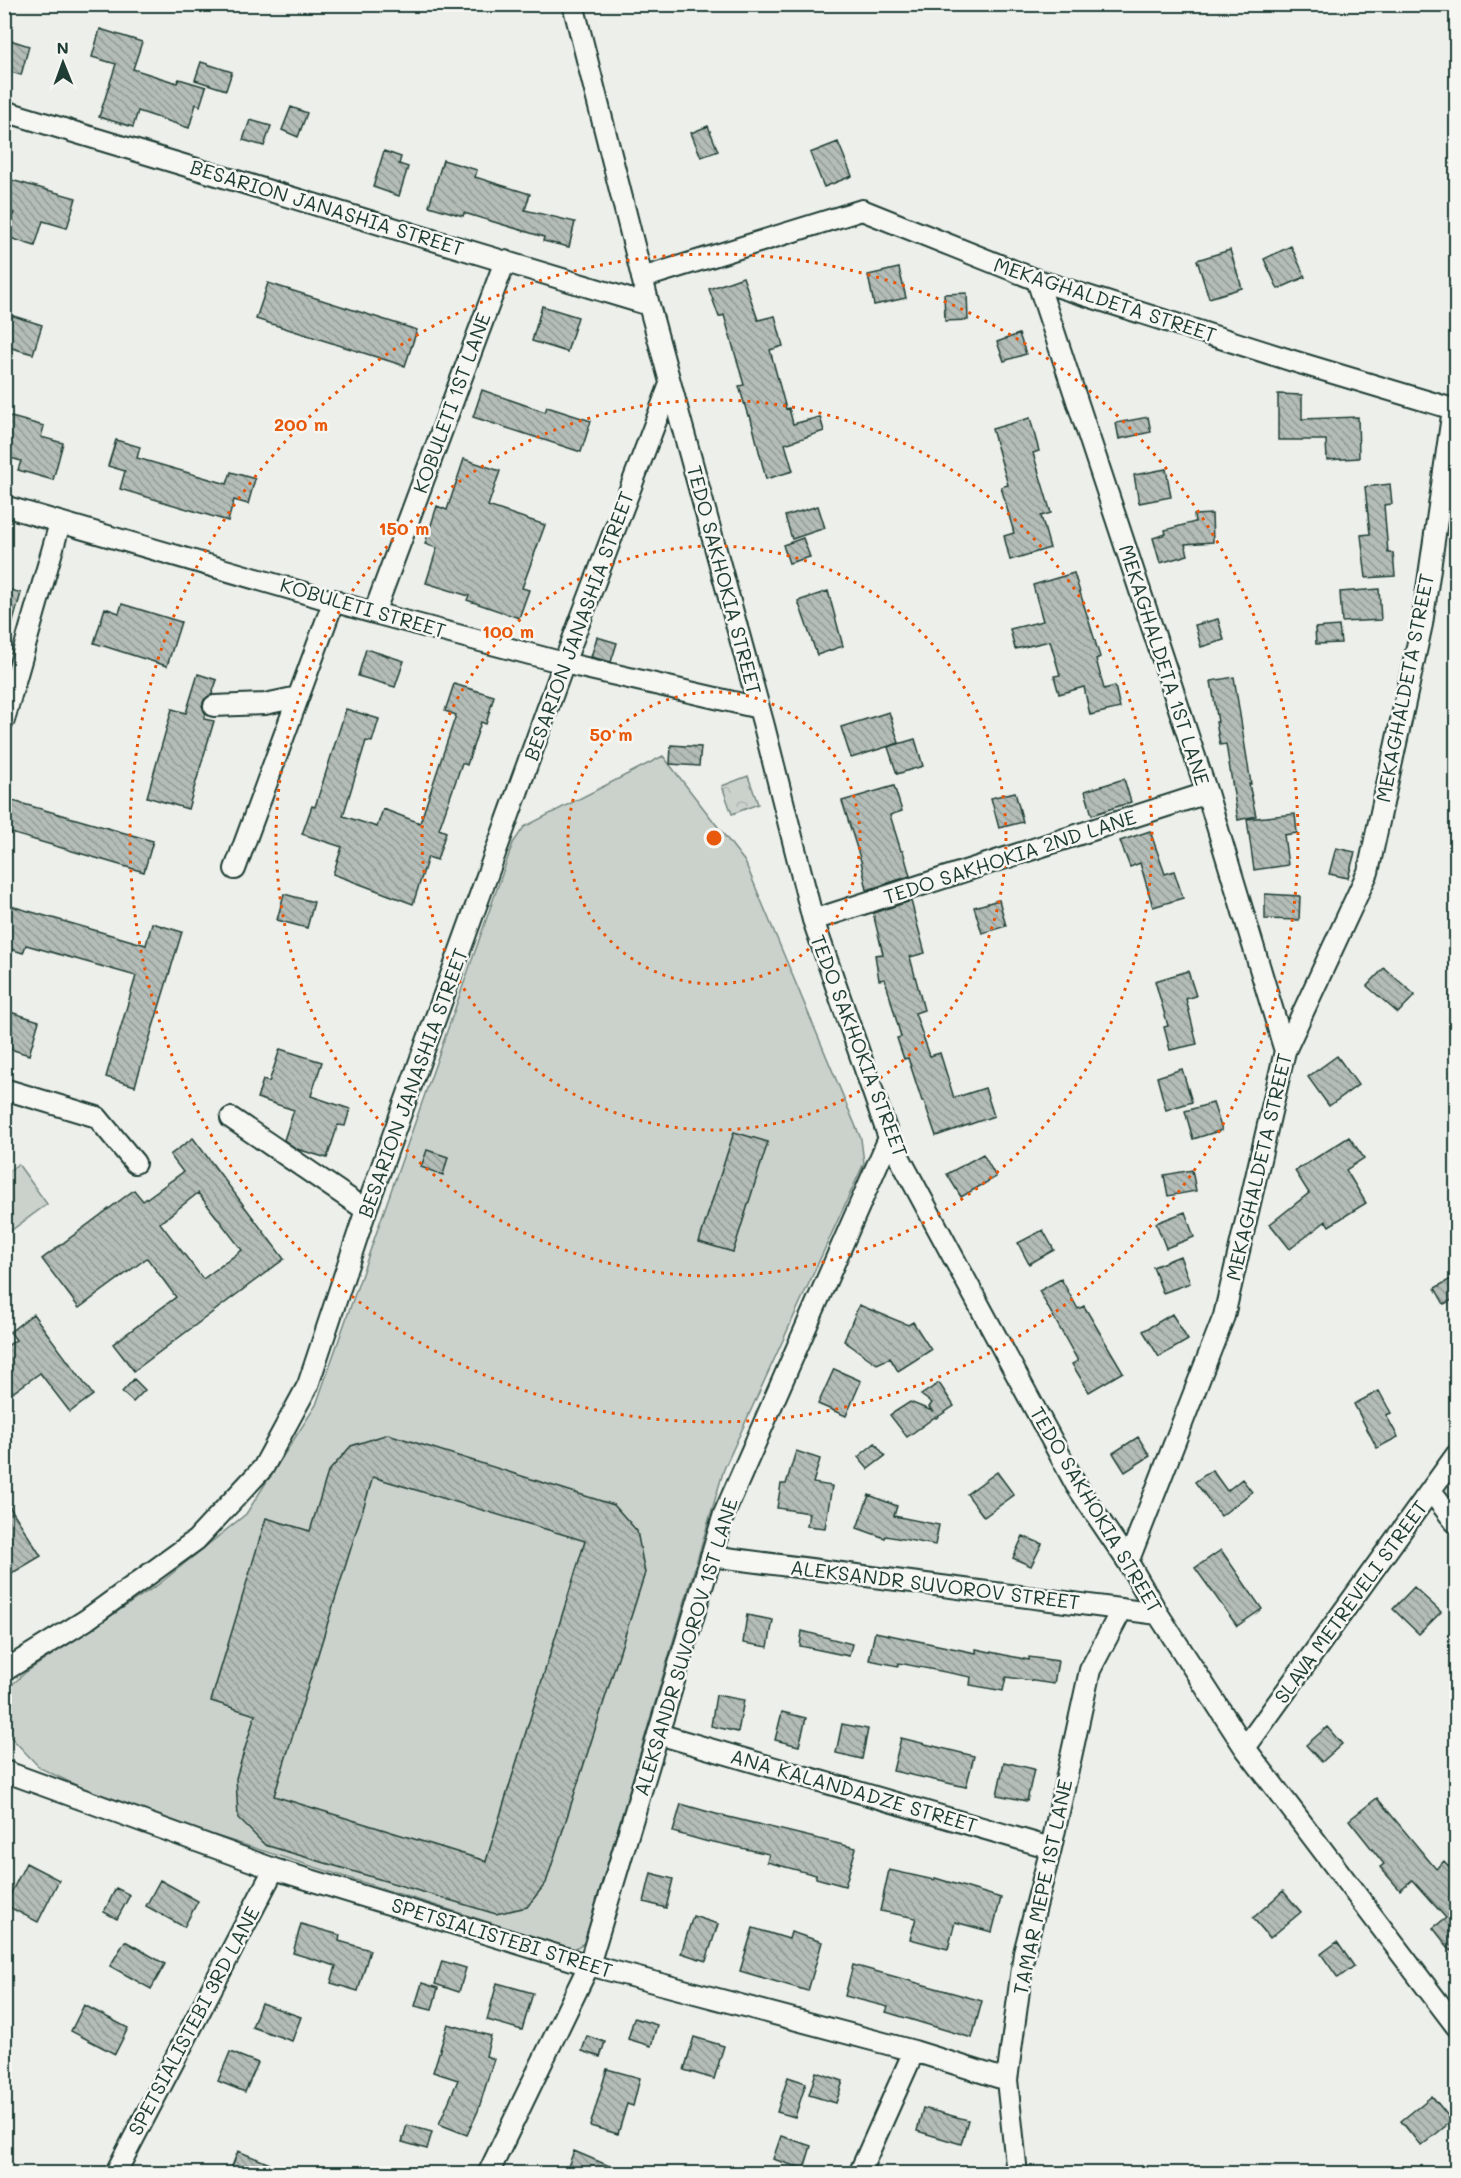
<svg xmlns="http://www.w3.org/2000/svg" width="1461" height="2178" font-family="Mali,sans-serif">
  <style>
    .forest { fill: url(#forest-crowns); stroke: #758880; stroke-width: 1.5 }
    .garden { fill: #cbd2cc; stroke: #758880; stroke-width: 1.5 }
    .building { fill: url(#building-back-hatch); stroke: #1f3d34; stroke-width: 1.5; fill-rule: evenodd }
    .lines { fill: none; stroke-linecap: round; stroke-linejoin: round }
    .minor-casing { stroke: #1f3d34; stroke-width: 24 }
    .minor { stroke: #f6f6f2; stroke-width: 20 }
    .ring { fill: none; stroke: #e8590c; stroke-width: 3; stroke-dasharray: 3 6 }
    .labels { text-anchor: middle; stroke-width: 5; stroke-linejoin: round; paint-order: stroke }
    .street-label { font-size: 20px; fill: #1f3d34; stroke: #f6f6f2 }
    .centre { fill: #e8590c; stroke: #f6f6f2; stroke-width: 3 }
    .ring-label { font-size: 18px; text-anchor: middle; font-weight: bold; fill: #e8590c; stroke: #f6f6f2; stroke-width: 5; stroke-linejoin: round; paint-order: stroke }
  </style>
  <defs>
    <pattern id="forest-crowns" width="20" height="18" patternUnits="userSpaceOnUse" patternTransform="scale(1.5)"><rect width="20" height="18" fill="#cbd2cc"/><path d="M2 6a3 3 0 1 1 6 0M12 15a3 3 0 1 1 6 0" fill="none" stroke="#aeb5b0"/></pattern>
    <pattern id="building-back-hatch" width="6" height="6" patternUnits="userSpaceOnUse" patternTransform="scale(1.5)"><rect width="6" height="6" fill="#b4bdb8"/><path d="M-1 5l2 2M0 0l6 6M5-1l2 2" fill="none" stroke="#929b96"/></pattern>
  </defs>
  <rect width="100%" height="100%" fill="#edefea"/>
  <filter id="ink" filterUnits="userSpaceOnUse"><feTurbulence type="fractalNoise" baseFrequency=".0167" numOctaves="2"/><feDisplacementMap in="SourceGraphic" scale="12" xChannelSelector="R" yChannelSelector="G"/><feConvolveMatrix kernelMatrix="1 2 1 2 8 2 1 2 1" color-interpolation-filters="sRGB"/></filter>
  <g filter="url(#ink)">
    <path class="forest" d="M748,776l10,28 -26,10 -10,-28z"/>
    <path class="garden" d="M663,756l82,106 116,277 3,24 -140,306 -140,474 -10,6 -456,-144 -78,-37 -35,-37v-40l21,-19 133,-88 87,-70 70,-109 197,-562 11,-16z
      M18,1164l29,40 -42,31v-61z"/>
    <path class="building" d="M100,29l42,13 -9,27 44,14 2,-4 27,8 -6,19 -4,-2 -7,24 -51,-17 -5,16 -34,-10 17,-53 -24,-7z
      M4,38l25,8 -8,29 -17,-5z
      M201,62l31,10 -6,18 -31,-10z
      M291,107l16,6 -9,24 -16,-7z
      M250,120l21,6 -7,20 -21,-6z
      M708,126l10,25 -17,6 -10,-24z
      M838,142l14,34 -28,11 -14,-34z
      M384,151l17,6 -2,7 9,3 -9,29 -26,-9z
      M443,160l34,10 -2,7 55,17 -5,16 50,12 -6,25 -26,-6 1,-4 -80,-24 -1,3 -34,-10z
      M4,178l72,20 -9,30 -24,-7 -8,25 -28,-9 7,-24 -10,-3z
      M1291,246l14,31 -27,12 -14,-30z
      M1230,250l12,38 -33,10 -12,-38z
      M899,268l7,30 -32,7 -6,-30z
      M743,277l15,43 17,-4 8,30 -13,4 16,59 3,-1 4,16 27,-7 4,14 -39,13 8,27 -27,8 -16,-64 -2,1 -9,-30 5,-1 -20,-70 -5,2 -10,-28z
      M268,283l149,47 -12,36 -149,-47z
      M967,293l1,27 -23,1 -1,-27z
      M542,306l36,11 -11,35 -35,-11z
      M4,313l38,12 -9,29 -29,-8z
      M1019,334l7,20 -22,7 -7,-19z
      M482,390l63,22 2,-5 44,14 -10,31 -108,-35z
      M1278,394l24,1v24l56,-2 1,41 -32,2 -1,-20h-48z
      M4,415l40,11 -3,11 22,6 -10,37 -35,-10 3,-9 -17,-5z
      M1148,417l3,15 -32,7 -3,-16z
      M1030,418l9,33 -6,2 18,60 -10,3 9,32 -40,12 -6,-24 10,-3 -13,-46 7,-2 -16,-56z
      M116,440l24,7 -3,11 90,26 4,-12 24,7 -7,25 -14,-4 -6,21 -108,-32 5,-18 -17,-5z
      M464,459l36,12 -12,35 57,19 -23,63 7,2 -10,28 -52,-18 2,-4 -43,-13 11,-35 -12,-4 12,-38 10,4z
      M1166,469l5,28 -32,6 -5,-28z
      M1390,484l2,20 -8,1 4,48h5l2,23 -29,2 -5,-43 9,-1 -5,-47z
      M818,506l7,22 -33,11 -7,-23z
      M1212,514l1,28 -28,2 3,11 -28,8 -7,-25 13,-4 -1,-4 30,-8 -1,-7z
      M803,538l7,19 -21,6 -6,-18z
      M1074,573l26,84 -4,2 8,30 11,-3 5,22 -30,7 -6,-28 -25,7 -5,-18 6,-1 -10,-34 -35,8 -5,-20 33,-8 -10,-36z
      M4,588l17,5 -12,43 -5,-1z
      M1379,589l2,31 -39,2 -2,-30z
      M828,591l15,55 -26,9 -19,-54z
      M122,604l59,18 -14,44 -73,-23 11,-35 14,5z
      M1218,619l6,21 -23,7 -6,-22z
      M1339,626l2,17 -25,1 -1,-16z
      M597,637l20,6 -6,19 -20,-5z
      M366,649l38,12 -9,26 -37,-11z
      M198,674l19,6 -5,14 -8,6 -2,6 4,8 -2,5 10,2 -26,88 -41,-12 25,-88 14,4z
      M1234,677l17,107h-2l7,32 -18,4 -12,-76 -6,1 -4,-23h2l-7,-41z
      M454,684l40,12 -8,28 -5,-2 -14,43 -5,-2 -23,66 7,3 -9,28 -9,-3 -15,47 -80,-30 9,-27 -40,-13 10,-28 3,1 31,-98 33,10 -7,23 -6,-1 -23,75 34,11 6,-18 37,14 36,-108 -11,-4z
      M889,712l10,31 -48,15 -10,-31z
      M915,739l8,27 -26,8 -9,-27z
      M671,745l30,2 -2,19 -29,-2z
      M1124,779l7,23 -39,13 -7,-24z
      M894,786l8,25 -12,4 11,36h2l7,25 -43,14 -6,-29 -19,-60z
      M1015,792l8,30 -24,6 -8,-30z
      M13,801l140,40 -9,31 -140,-41z
      M1295,814l2,19 -13,2 4,30 -34,5 -7,-51z
      M1150,831l15,43 9,-3 9,27 -30,9 -13,-44 -10,4 -10,-26z
      M1336,848l19,4 -7,26 -19,-4z
      M284,894l30,8 -7,26 -30,-8z
      M1265,894l35,2 -1,24 -34,-1z
      M999,900l7,26 -24,7 -8,-26z
      M911,901l14,52 -15,4 14,53 -9,3 15,43 10,-3 14,45 31,-10 9,28 -58,20 -12,-35h-2l-14,-43 -4,1 -7,-21 4,-1 -16,-58 -6,1 -4,-25 8,-1 -10,-41z
      M4,904l142,41 6,-22 30,9 -47,154 -29,-9 30,-101 -110,-31 -3,8 -19,-6z
      M1384,968l31,27 -17,18 -31,-27z
      M1188,971l8,25 -10,3 11,45 -27,6 -6,-23 4,-1 -13,-45z
      M4,1010l35,11 -10,34 -25,-8z
      M280,1049l42,13 -11,34 39,13 -5,17 -7,-1 -11,33 -30,-9 -13,-9 10,-30 -37,-12 6,-18 6,2z
      M1337,1056l21,29 -29,21 -21,-29z
      M1182,1069l10,33 -26,8 -9,-33z
      M1213,1103l9,27 -29,9 -8,-28z
      M734,1132l34,10 -35,110 -34,-10z
      M1349,1137l15,21 -18,12 20,33 -37,23 -3,-5 -36,28 -20,-25 39,-31 -14,-22z
      M193,1138l91,121 -150,112 -21,-27 63,-47 -29,-39 -68,50 -37,-49 92,-69 9,11 40,-29 -13,-17zM198,1193l44,57 -39,29 -43,-56z
      M427,1150l21,7 -5,18 -22,-8z
      M983,1154l13,23 -35,20 -14,-23z
      M1192,1170l4,21 -28,5 -4,-21z
      M1185,1212l9,25 -28,11 -10,-25z
      M1043,1230l11,20 -25,14 -11,-21z
      M1180,1256l10,27 -27,10 -10,-26z
      M1456,1276v22l-12,6 -9,-16z
      M1061,1279l17,30 6,-3 39,66 -34,20 -17,-28 6,-3 -39,-70z
      M859,1305l49,20 5,-3 18,28 -33,21 -8,-13 -13,6 -33,-23z
      M33,1314l60,81 -23,17 -30,-39 -36,26v-51l12,-8 -6,-8z
      M1172,1314l16,26 -29,17 -16,-26z
      M834,1369l27,12 -15,35 -28,-12z
      M134,1379l11,11 -12,12 -11,-10z
      M939,1383l15,23 -18,12 -1,-1 -28,20 -17,-22 20,-13 22,9 -3,-4 3,-4 -11,-8z
      M1379,1391l12,22 -5,2 12,22 -21,11 -23,-44z
      M388,1434l226,71 23,26 8,42 -99,310 -19,24 -31,7 -231,-69 -27,-27 -2,-40 19,-63 -44,-14 55,-183 44,13 18,-59 23,-26zM373,1477l212,64 -99,320 -212,-65z
      M1138,1437l12,19 -25,16 -12,-19z
      M875,1443l10,13 -17,13 -10,-12z
      M796,1451l24,8 -7,24 19,3 -7,42 -18,-2 2,-13 -32,-5 4,-24h5z
      M1212,1470l15,21 15,-12 10,13 -31,24 -26,-34z
      M997,1472l17,23 -30,22 -17,-23z
      M869,1495l28,11 -3,10 45,9 -4,20 -49,-9 -1,2 -28,-10z
      M4,1498l37,58 -37,22z
      M1023,1536l19,8 -11,22 -18,-8z
      M1221,1550l41,59 -25,17 -42,-58z
      M1414,1587l27,25 -22,22 -26,-25z
      M747,1615l26,5 -5,27 -25,-4z
      M802,1631l50,13 -3,12 -49,-10z
      M875,1632l101,21v-4l53,11v-3l29,4 -4,23 -48,-7 -3,14 -33,-6 1,-8 -72,-14 -1,3 -29,-6z
      M716,1695l28,5 -6,32 -27,-6z
      M782,1712l24,6 -7,28 -24,-6z
      M842,1724l26,5 -6,30 -26,-6z
      M1327,1727l15,17 -20,18 -16,-17z
      M901,1738l73,18 -8,31 -73,-16z
      M1004,1762l30,7 -7,32 -30,-6z
      M1377,1798l59,71 8,-8 12,13v83l-23,-29 13,-10 -34,-38 -12,10 -20,-23 4,-3 -35,-44z
      M681,1804l35,10 140,34 -11,38 -29,-8v-3l-49,-13 2,-8 -60,-13 -1,1 -35,-10z
      M26,1863l33,17 -21,42 -33,-17z
      M889,1870l45,10 1,-2 66,20 -9,34 -37,-10 -7,27 -38,-10 6,-21 -36,-7z
      M651,1873l22,6 -7,29 -22,-6z
      M160,1880l38,21 -14,26 -38,-21z
      M116,1888l14,7 -13,24 -13,-7z
      M1283,1891l18,21 -31,26 -17,-20z
      M693,1916l25,8 -12,37 -25,-8z
      M301,1924l39,11 -1,6 31,9 -12,41 -27,-8 5,-17 -43,-13z
      M753,1928l36,11 2,-7 31,10 -14,49 -68,-20z
      M125,1941l40,23 -14,25 -41,-23z
      M1337,1942l17,24 -16,12 -17,-24z
      M442,1961l24,7 -7,24 -24,-8z
      M853,1965l129,36 -10,37 -86,-26 2,-5 -43,-11z
      M422,1983l16,5 -6,22 -17,-4z
      M497,1983l36,10 -11,37 -35,-10z
      M261,2003l40,14 -9,24 -40,-14z
      M84,2005l44,23 -13,26 -44,-23z
      M634,2018l23,7 -6,21 -23,-7z
      M448,2024l43,12 -5,20 8,3 -16,52 -11,24 -28,-11 19,-44 -25,-8z
      M587,2036l18,6 -5,15 -18,-6z
      M694,2037l30,9 -10,33 -30,-9z
      M230,2052l28,11 -13,29 -27,-11z
      M607,2069l33,9 -7,28 -6,-2 -9,30 -28,-8z
      M816,2072l27,9 -7,22 -27,-8z
      M788,2077l18,6 -11,34 -18,-5z
      M1432,2096l20,25 -31,25 -20,-25z
      M923,2108l45,12 -7,24 -44,-13z
      M407,2125l25,7 -5,17 -25,-7z
      M781,2136l30,10 -7,23 -31,-10z
      M238,2151l54,22v1h-63z
      M574,2151l52,22v1h-61z"/>
    <g class="lines">
      <g class="minor-casing">
        <path id="minor" d="M573,4l76,301 115,421 49,194 76,218 187,347 52,77 30,52 87,134 211,278
          M4,111l645,194
          M642,278l220,-68 175,70 256,81 160,48 -31,215 -54,248 -83,179 -61,265 -96,246
          M1037,280l170,513 78,258
          M4,506l370,107 190,50 195,45
          M374,613l131,-352
          M214,706l51,-2 33,-7
          M4,720l56,-197
          M235,869l99,-269
          M813,920l394,-127
          M4,1089l93,28 38,46
          M231,1118l135,92
          M1431,1491l25,32
          M711,1556l447,58
          M4,1671l82,-51 110,-80 67,-72 45,-83 58,-175 198,-547 106,-279
          M658,1734l393,114
          M1245,1748l211,-293
          M4,1771l270,98 315,96 325,86 93,29
          M115,2174l159,-305
          M488,2174l101,-209 135,-451 165,-376
          M859,2174l55,-123
          M1017,2174l-10,-94 17,-127 27,-105 39,-178 32,-61"/>
      </g>
      <use href="#minor" class="minor"/>
    </g>
  </g>
  <g class="ring">
    <circle cx="714" cy="838" r="146"/>
    <circle cx="714" cy="838" r="292"/>
    <circle cx="714" cy="838" r="438"/>
    <circle cx="714" cy="838" r="584"/>
  </g>
  <g class="labels">
    <g class="street-label">
      <text transform="translate(327 208) rotate(17)" y="7">BESARION JANASHIA STREET</text>
      <text transform="translate(1105 300) rotate(18)" y="7">MEKAGHALDETA STREET</text>
      <text transform="translate(452 403) rotate(-70)" y="7">KOBULETI 1ST LANE</text>
      <text transform="translate(724 580) rotate(75)" y="7">TEDO SAKHOKIA STREET</text>
      <text transform="translate(363 608) rotate(16)" y="7">KOBULETI STREET</text>
      <text transform="translate(579 626) rotate(-70)" y="7">BESARION JANASHIA STREET</text>
      <text transform="translate(1164 665) rotate(72)" y="7">MEKAGHALDETA 1ST LANE</text>
      <text transform="translate(1405 688) rotate(-79)" y="7">MEKAGHALDETA STREET</text>
      <text transform="translate(1010 857) rotate(-18)" y="7">TEDO SAKHOKIA 2ND LANE</text>
      <text transform="translate(859 1046) rotate(69)" y="7">TEDO SAKHOKIA STREET</text>
      <text transform="translate(413 1083) rotate(-70)" y="7">BESARION JANASHIA STREET</text>
      <text transform="translate(1259 1167) rotate(-77)" y="7">MEKAGHALDETA STREET</text>
      <text transform="translate(1096 1510) rotate(59)" y="7">TEDO SAKHOKIA STREET</text>
      <text transform="translate(935 1585) rotate(7)" y="7">ALEKSANDR SUVOROV STREET</text>
      <text transform="translate(1351 1602) rotate(-54)" y="7">SLAVA METREVELI STREET</text>
      <text transform="translate(686 1647) rotate(-73)" y="7">ALEKSANDR SUVOROV 1ST LANE</text>
      <text transform="translate(854 1791) rotate(16)" y="7">ANA KALANDADZE STREET</text>
      <text transform="translate(1043 1887) rotate(-78)" y="7">TAMAR MEPE 1ST LANE</text>
      <text transform="translate(502 1938) rotate(17)" y="7">SPETSIALISTEBI STREET</text>
      <text transform="translate(194 2021) rotate(-62)" y="7">SPETSIALISTEBI 3RD LANE</text>
    </g>
  </g>
  <circle cx="714" cy="838" r="9" class="centre"/>
  <g class="ring-label">
    <text x="301" y="431">200 m</text>
    <text x="404" y="535">150 m</text>
    <text x="508" y="638">100 m</text>
    <text x="611" y="741">50 m</text>
  </g>
  <rect width="1461" height="2178" fill="none" stroke="#f6f6f2" stroke-width="24"/>
  <rect x="12" y="12" width="1437" height="2154" fill="none" stroke="#1f3d34" stroke-width="2" filter="url(#ink)"/>
  <g transform="translate(63 63) rotate(359)" stroke="#f6f6f2" stroke-width="4.5" paint-order="stroke">
  <path d="M0-4.5L10 22L0 15L-10 22Z" fill="#1f3d34"/>
  <text y="-9" font-size="16" font-weight="bold" text-anchor="middle" fill="#1f3d34">N</text>
  </g>
</svg>
